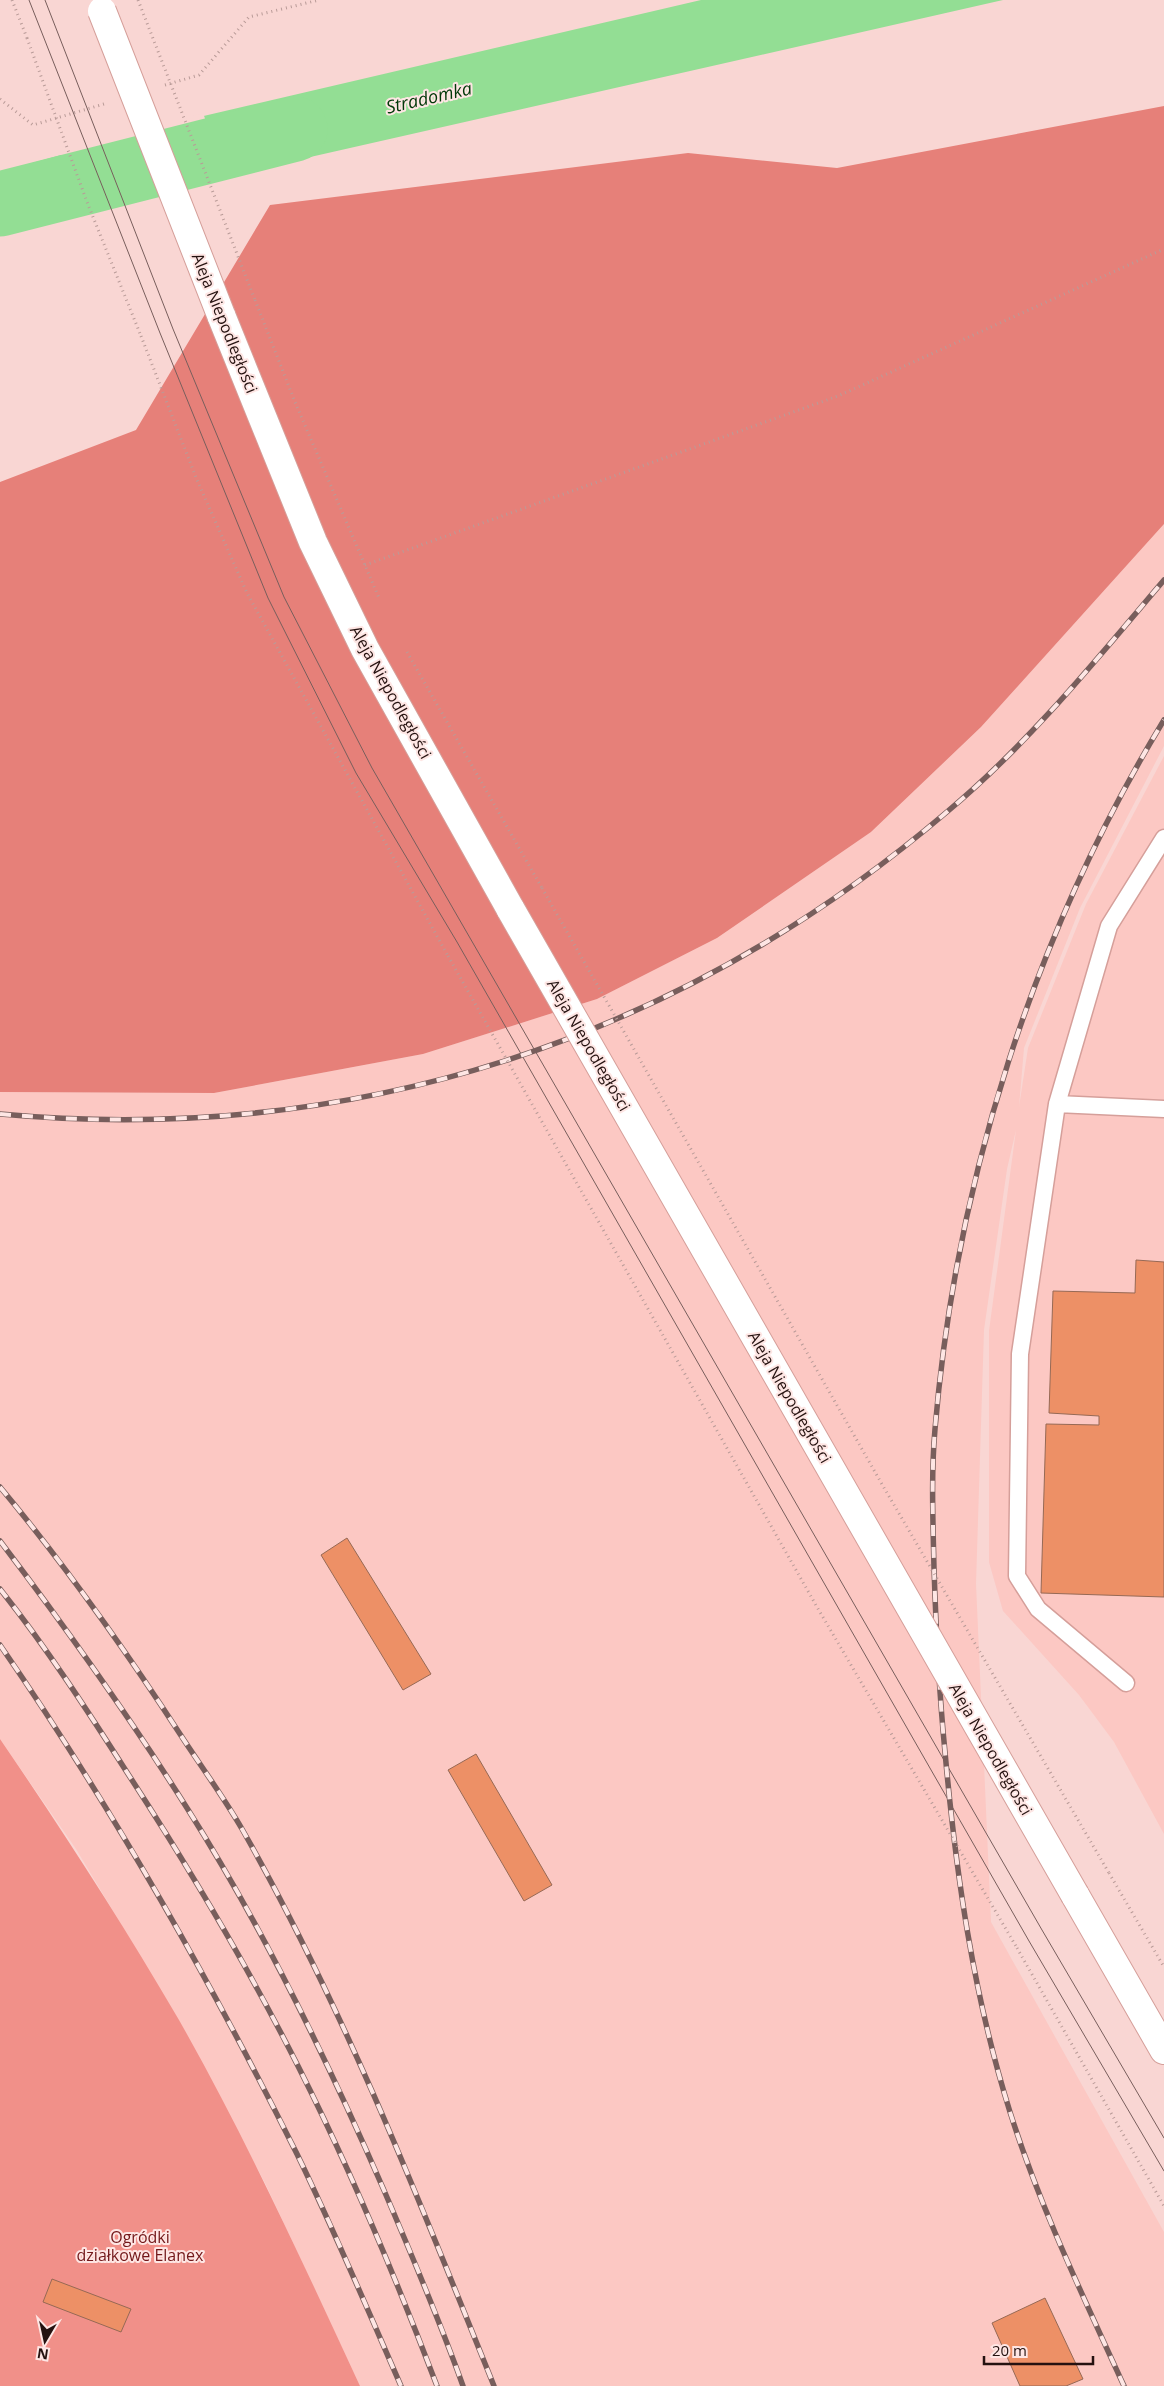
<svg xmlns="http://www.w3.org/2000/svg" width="1164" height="2386" font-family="'Open Sans',sans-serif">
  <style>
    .built { fill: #fcc8c3 }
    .green { fill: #f19089 }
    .forest { fill: #e68079 }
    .water { fill: #93de94 }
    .pier { fill: #f9d6d3 }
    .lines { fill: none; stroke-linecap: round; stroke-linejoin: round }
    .river { stroke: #93de94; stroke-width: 65 }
    .building { fill: #ed9066; stroke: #966955 }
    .service-casing { stroke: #d59f9a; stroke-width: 19 }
    .tertiary-casing { stroke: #d59f9a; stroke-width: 30 }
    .path { stroke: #b99b98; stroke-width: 3; stroke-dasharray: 1 4; stroke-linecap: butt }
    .service { stroke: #fff; stroke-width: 16 }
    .tertiary { stroke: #fff; stroke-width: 28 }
    .tram { stroke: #785e5c; stroke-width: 1 }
    .rail-casing { stroke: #785e5c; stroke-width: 5.5 }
    .rail { stroke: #fee6e4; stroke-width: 4; stroke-dasharray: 11; stroke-linecap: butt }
    .tertiary-bridge-casing { stroke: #d59f9a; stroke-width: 30; stroke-linecap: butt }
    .path-bridge { stroke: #b99b98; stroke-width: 3; stroke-dasharray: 1 4; stroke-linecap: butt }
    .tertiary-bridge { stroke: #fff; stroke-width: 28 }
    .labels { text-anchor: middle; stroke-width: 4; stroke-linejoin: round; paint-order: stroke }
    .street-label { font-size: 16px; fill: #251210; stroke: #fee6e4 }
    .park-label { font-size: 16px; fill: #73181a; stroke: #fee6e4 }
    .water-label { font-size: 18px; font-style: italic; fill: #013808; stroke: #fee6e4 }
  </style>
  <rect width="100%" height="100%" fill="#f9d6d3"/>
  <path class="built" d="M1164,524v222l-84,162 -56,140 -5,59 9,-59 58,-144 78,-148v1078l-50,-92 -35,-47 -76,-84 -14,-49v-231l27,-201 -9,39 -23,161 -8,254 15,338 173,310v154h-804l-95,-203 -86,-162 -103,-172 -76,-110v-647l214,1 209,-39 174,-55 120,-61 154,-106 110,-105z"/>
  <path class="green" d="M0,1739c63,92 123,185 179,281 67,118 124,243 181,366h-360z"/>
  <path class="forest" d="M1164,106v418l-183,203 -110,105 -154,106 -120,61 -174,55 -209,39 -214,-1v-610l136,-52 134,-225 418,-52 149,15z"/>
  <path class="water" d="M701,0h302l-785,178 -23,-60z
    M61,155l16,51 -77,26v-60z"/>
  <path class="pier" d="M203,113l24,66h-11l-24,-60 1,-3z"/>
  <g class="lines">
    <path class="river" d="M0,204l295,-75"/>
  </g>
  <path class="building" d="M1136,1260l28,2v335l-123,-4 5,-169 53,1v-9l-50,-3 4,-122 82,2z
    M347,1538l84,136 -28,16 -82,-135z
    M476,1754l76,131 -28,16 -76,-131z
    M52,2279l79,30 -10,23 -78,-30z
    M1045,2298l38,81 -17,7h-46l-28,-63z"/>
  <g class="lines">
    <g class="service-casing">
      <path id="service" d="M1057,1104l107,5
        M1126,1683l-88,-74 -21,-33 3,-222 37,-250 52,-178 55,-88"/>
    </g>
    <g class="tertiary-casing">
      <path id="tertiary" d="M221,315l92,227 52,107 146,261
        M1075,1895l89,155"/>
    </g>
    <path class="path" d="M12,0l15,38
      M165,85l34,-10 50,-58 70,-17
      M0,99l33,26 71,-21
      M255,300l40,102 84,196
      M141,336l56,144 50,113 201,363
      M365,565l473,-169 326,-147
      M407,652l135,236
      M1109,1873l55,94
      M1017,1948l147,258"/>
    <use href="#service" class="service"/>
    <use href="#tertiary" class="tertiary"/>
    <path class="tram" d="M29,0l131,333 108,265 88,175 101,169 572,999 135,230
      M45,0l128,329 111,268 88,171 670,1162 122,208"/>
    <g class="rail-casing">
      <path id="rail" d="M0,1114c353,32 678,-73 948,-303 81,-68 148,-151 216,-231
        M0,1487c65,78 124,161 180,247 20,31 43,62 62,95 101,178 176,368 252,557
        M0,1541c66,87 129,175 187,267 76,120 139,249 196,380 28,65 56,131 80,198
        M0,1589c47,59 89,124 130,188 61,94 118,190 168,289 52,103 98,212 139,320
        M0,1645c112,162 209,333 297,509 37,76 70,154 104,232
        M1124,2386c-41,-90 -84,-179 -114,-274 -37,-118 -54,-238 -65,-360 -6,-61 -9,-122 -11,-184 -1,-46 -3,-93 1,-139 21,-250 99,-495 229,-709"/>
    </g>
    <use href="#rail" class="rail"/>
    <g class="tertiary-bridge-casing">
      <path id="tertiary-bridge" d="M102,11l119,304
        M511,910l564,985"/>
    </g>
    <path class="path-bridge" d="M138,0l117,300
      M27,38l60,164 54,134
      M542,888l341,598 226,387
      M448,956l369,651 200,341"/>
    <use href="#tertiary-bridge" class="tertiary-bridge"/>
  </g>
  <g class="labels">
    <g class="street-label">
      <text transform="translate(225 323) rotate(68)" y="6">Aleja Niepodległości</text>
      <text transform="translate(391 692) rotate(61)" y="6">Aleja Niepodległości</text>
      <text transform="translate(589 1045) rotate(60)" y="6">Aleja Niepodległości</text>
      <text transform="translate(790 1397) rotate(60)" y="6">Aleja Niepodległości</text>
      <text transform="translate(991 1749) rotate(60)" y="6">Aleja Niepodległości</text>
    </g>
    <g class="park-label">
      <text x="140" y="2243">Ogródki<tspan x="140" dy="18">działkowe Elanex</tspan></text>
    </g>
    <g class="water-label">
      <text transform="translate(429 98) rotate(-13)" y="6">Stradomka</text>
    </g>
  </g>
  <g transform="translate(45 2341) rotate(189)" stroke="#fee6e4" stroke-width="4" paint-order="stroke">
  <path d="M0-4L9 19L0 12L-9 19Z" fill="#251210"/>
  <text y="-8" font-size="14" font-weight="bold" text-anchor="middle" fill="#251210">N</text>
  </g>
  <path d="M984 2356v8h109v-8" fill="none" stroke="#251210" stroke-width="2.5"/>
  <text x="992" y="2356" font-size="15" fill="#251210" stroke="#fee6e4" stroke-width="4" paint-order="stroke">20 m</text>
</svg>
